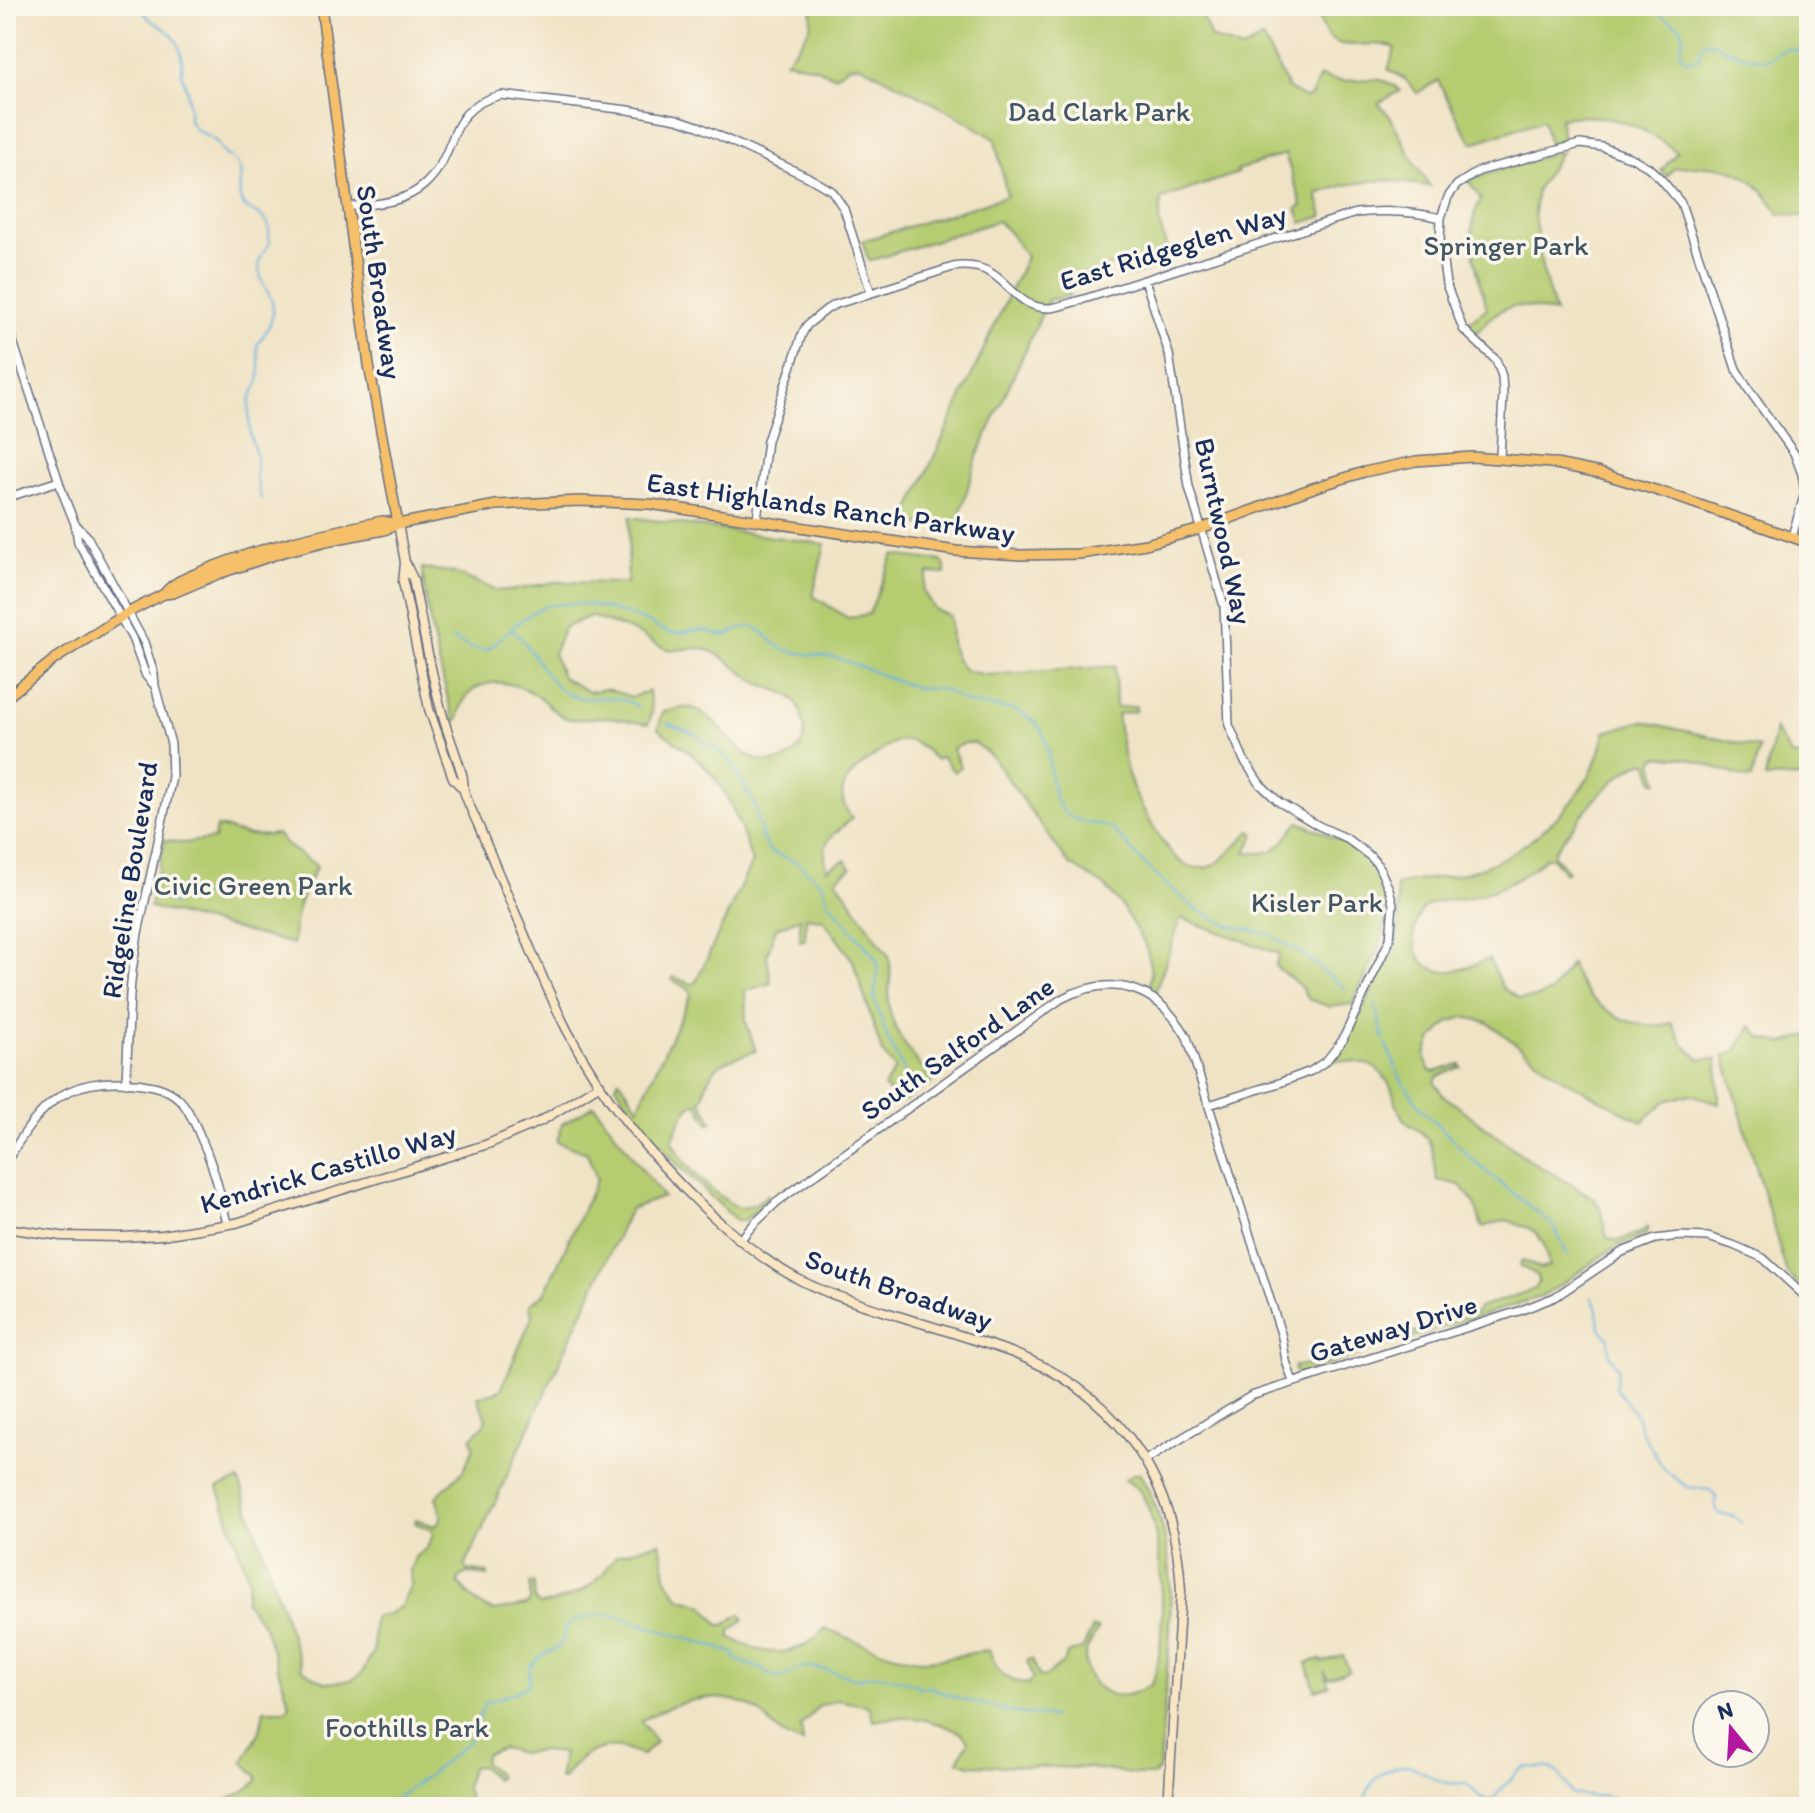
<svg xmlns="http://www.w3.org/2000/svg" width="1815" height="1813" font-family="Itim,sans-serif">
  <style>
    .green { fill: #b5cc71; stroke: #687e68; stroke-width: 2 }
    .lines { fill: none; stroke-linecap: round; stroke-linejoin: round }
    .stream { stroke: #64afdd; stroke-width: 2 }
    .tertiary-casing { stroke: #666e82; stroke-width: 10 }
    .secondary-casing { stroke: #666e82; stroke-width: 11 }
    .primary-casing { stroke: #666e82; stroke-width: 12 }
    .tertiary { stroke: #fff; stroke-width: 7 }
    .secondary { stroke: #fbe6c4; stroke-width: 8 }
    .primary { stroke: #f6c06b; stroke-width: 9 }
    .labels { text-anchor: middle; stroke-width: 7; stroke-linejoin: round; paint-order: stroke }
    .park-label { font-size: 28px; fill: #425663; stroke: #fbf7ec }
    .street-label { font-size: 28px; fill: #1b2f5e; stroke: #fbf7ec }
  </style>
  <rect width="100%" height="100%" fill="#fbf7ec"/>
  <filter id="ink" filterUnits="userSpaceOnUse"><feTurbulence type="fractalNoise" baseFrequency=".0125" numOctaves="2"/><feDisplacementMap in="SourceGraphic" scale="16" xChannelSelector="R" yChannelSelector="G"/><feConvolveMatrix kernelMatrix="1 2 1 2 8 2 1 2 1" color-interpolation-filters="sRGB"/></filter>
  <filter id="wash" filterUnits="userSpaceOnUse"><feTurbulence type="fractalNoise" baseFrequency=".006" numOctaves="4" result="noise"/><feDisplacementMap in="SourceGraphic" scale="32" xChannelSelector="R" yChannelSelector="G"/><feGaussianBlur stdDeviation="1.8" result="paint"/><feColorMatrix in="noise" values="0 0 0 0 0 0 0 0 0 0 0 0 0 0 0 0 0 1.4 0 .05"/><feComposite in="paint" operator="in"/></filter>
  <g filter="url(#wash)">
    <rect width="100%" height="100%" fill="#f0e3c5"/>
    <path class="green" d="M810,6h392l-2,4 11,28 31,12 21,-12 25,50 16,10 7,-2 9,-20c8,2 17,6 26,5 20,-1 38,-7 54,10l-22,12 12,13 26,50 14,20 -45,-6 -14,1 -26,4 -28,9 6,22 -21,7 -5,-15 5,-2 -17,-52 -48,16 1,3 -77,26 -2,23 12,41 -42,14 -6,-15 -56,17 -1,4 4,13 -22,4 -70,154 -22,73 -63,-4 13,-5 120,-261 -14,-21 -14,-15 -129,40 -7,-20 145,-45 -12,-57 -37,-23 -97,-51 -12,1 -15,10 -20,-9 -29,-6c12,-15 33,-34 25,-55z
      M1315,6h488l6,6v208l-6,-4 -24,-2c-26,-45 -55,-53 -105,-46l-7,8 -6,-5 16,-19c-37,-28 -70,-41 -117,-34l3,23 -14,3 -6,-24 -70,23 -10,-15 -25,-47 -21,12 -12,-14 -17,-9 7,-22c-23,-10 -55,5 -67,-12 -7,-9 -9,-20 -13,-30z
      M1561,152l-24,37 -3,25 8,54 13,45c-41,-10 -52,-13 -80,22l-10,-10 22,-17c-9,-33 -25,-77 -6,-109l-13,-19 82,-26z
      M630,517l195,27 -12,52 35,22 21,-4 24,-59 48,6 4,5v8l-17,-1 -5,18 12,19 15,6c1,23 -2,39 16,55l23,4 126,-9 1,42 20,-2v5l-19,3c3,20 5,41 11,61 7,21 37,79 56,89 8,4 16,5 24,3 14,-4 32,-26 43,-36l4,3 -9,18c31,5 36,-8 53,-30 19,9 42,17 59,31 54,45 18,102 -6,151l-22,3 -22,-8 -8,-13 -25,-20 5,-12 -99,-36 -26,75 -6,-4 2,-17 -5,-26 -25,-41 -16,-19 -36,-22 -77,-107 -17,-14h-9l-14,5 9,19 -7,5 -12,-15 -7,2c-9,-8 -18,-19 -31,-19 -11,0 -19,8 -27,14 -24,17 -49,34 -25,64 -19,19 -33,20 -25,51l18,-9 6,8 -15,11 52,76c6,16 -1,34 1,50 3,29 27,54 44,77l-30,20 -4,-1 -15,-14 11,-18 -13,-17 -29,-91 -30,-42 -17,-2 -1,23 -5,1v-23l-24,10 -9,27 4,28 -26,8 1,31 10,29c-31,10 -47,11 -53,47l-3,1 13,23 -4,1 -13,-21c-12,9 -20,26 -24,40 16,29 38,50 68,67l15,-5 13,-9 2,2 -26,24h-7l-58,-55 -40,-45 -23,-36 3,-6 19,28 53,-112 -2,-6 -17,-9 2,-3 17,7 5,-2 56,-120c-12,-38 -25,-79 -58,-106 -11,-9 -24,-18 -36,-27l5,-18c10,1 21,-6 30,-3 30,11 45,55 77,54 13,0 24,-6 31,-17 4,-7 4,-16 2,-24 -6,-34 -25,-26 -48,-40 -17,-10 -31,-27 -51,-32 -12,-3 -25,3 -36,0 -10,-2 -18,-9 -27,-14 -16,-8 -35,-13 -51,-19l-26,12 -11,25 9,24 27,15 17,-3 26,8 17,-6 3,22 -4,11c-14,-2 -30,-6 -44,-7 -11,0 -28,5 -38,1 -11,-4 -20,-16 -30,-23 -32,-19 -71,-19 -78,24l-4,3c-13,-51 -27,-101 -32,-154l32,5 42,17 13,1 45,-9 73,1z
      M1642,721l117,27 -7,31c-34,-7 -59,-26 -95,-22l-4,5 5,20h-4l-5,-19 -5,-2c-39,18 -63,57 -90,90v5l14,15 -3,2 -13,-15h-7c-15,14 -32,25 -51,32 -8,3 -16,5 -24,7 -16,4 -34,1 -47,12 -4,4 -5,10 -7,16 -3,9 -3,15 0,24 13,36 48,20 73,10l13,28 17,12 16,-1 16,-6 20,-28c2,6 5,12 8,18 18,29 59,51 93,41l11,21 16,15h18l2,44 -29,-9 -24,7 -24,21 -81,-44 -74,-56 -23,-5 -15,5 -17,17 -7,17 4,14 6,2 25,-8 1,3 -24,10 -2,6 8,12 86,65 65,38 6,10 7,30 11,3 26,-10 4,-4v5c-6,7 -14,7 -23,11 -30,13 -54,38 -83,53l-243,78 -5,-3 1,-5 17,-1 28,-18 45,-5 93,-30 1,-4 56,-19 4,-7 -2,-7 -17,-9 2,-6 18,9 9,-3 -5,-21 -6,-10 -9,-7 -22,-8 -25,7 -7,-23 -15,-19 -23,-5c-2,-15 -3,-37 -15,-47 -6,-5 -16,-9 -20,-16 -4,-6 -6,-17 -9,-24 -11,-30 -30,-33 -60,-32l15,-20 46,-96 6,-21 -4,-39c26,-7 53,-6 79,-15 57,-19 120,-77 130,-138z
      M1775,729l16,26 18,4v18l-44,1z
      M216,827c10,0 17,5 27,7 11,3 23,1 34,0l9,11 31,21c-15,26 -23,47 -24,78l-143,-37 15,-67 18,3 31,-4z
      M1751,1026l10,12 22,5 26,-8v259l-22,-20 -63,-218 11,-4z
      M594,1105l69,92 -33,12 -165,358 2,3 21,3v3l-21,-3 -7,4 -2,6 20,21 15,7 33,-6 4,-4v-18h4l1,18 5,4c24,-4 45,-12 62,-30 5,-6 9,-15 15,-20 4,-2 35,-10 43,-13l7,39 13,17 23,7 16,20h6l15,-11 4,5 -14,12v6c32,20 69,23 95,-9 27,11 74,33 102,32 20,-1 42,-7 62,-10 9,24 13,30 39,34l5,-6 -6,-18 5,-1 7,17 6,1 20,-16 2,-7 15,-5 11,-21 5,1c-4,8 -10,15 -12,23 -5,25 16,47 41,43 9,-2 17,-7 24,-10 18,-37 14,-161 -12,-195 -3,-4 -10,-7 -15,-10l10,-6h6c34,59 32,107 29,173 -3,40 -6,81 -10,122l-6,6h-14l-49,-7 -120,-3 -12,-4 10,-19c-4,-10 -15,-13 -25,-17 -25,-9 -43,-9 -69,-4l-5,-15 -31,-6 -19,6 -18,20 2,17c-6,-2 -13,-4 -18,-7 -11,-6 -18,-19 -29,-26 -37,-23 -80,-9 -115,11l15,21 -13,13c-7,-1 -13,-4 -19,-6 -26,-6 -48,8 -61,30h-4l4,-26 -21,-2 -22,2 -17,-5 -18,6 -1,8 15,15 -4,3 -14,-14 -10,1 -5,19 4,21h-268c21,-3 39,-12 55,-26v-5l-14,-14 17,-31 4,-21h22l4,-5 -26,-79 -19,-25 4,-21 -31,-93 21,-7 63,189 24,14 26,-3 10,-7 11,-21 1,-35 15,-3 12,-8 10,-21 -1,-16 6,-13 11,-8 6,-13 -2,-5 -16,-7 1,-4 18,7 4,-3 4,-7 -6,-19 27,-26 11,-24 -3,-9 12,-12 3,-7 -8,-22 23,-7 31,-73 -2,-13 14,-10 53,-115 -10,-26 -30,-11 5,-18z
      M1343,1655l6,16 -21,7 -4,-7 5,15 -14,4 -8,-27 13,-4 2,3z"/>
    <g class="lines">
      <path class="stream" d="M141,6c9,22 23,16 34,33 8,10 7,23 7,35 1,6 4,11 5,17 1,6 1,12 2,18 1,4 -1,9 1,13 4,10 16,11 24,18 5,4 6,10 11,14 4,4 11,6 14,12 5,9 -3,23 2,35 5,12 21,11 27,23 2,6 0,12 2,18 -3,8 -11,14 -11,22 -1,13 7,24 12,35 7,16 -5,34 -14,46l3,25 -1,10 -9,20 -1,9 1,25 6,22v22l5,21
        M1649,6l6,6 26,15 2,10 -3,16 7,8 12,-2 1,-10 4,-6 11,-1 9,7 24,8 17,3 23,-12 10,3 11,11
        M512,629c22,18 32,55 58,66 16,7 34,0 50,4 6,1 12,5 18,7
        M453,639l19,10 15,1c18,-14 41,-41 64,-45 30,-6 66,5 95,16 8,4 18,12 27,12 10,1 20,-4 30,-3 8,0 14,7 23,5 10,-3 17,-11 29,-7 12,4 16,16 28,21 17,6 36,5 54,9 25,8 49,20 74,28 11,4 25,1 36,5 7,4 13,9 21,12 18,6 43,1 58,13 5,3 11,8 14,12 15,24 4,59 22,82 11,14 34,11 50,19l39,42 45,38 34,17 39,8 32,19 44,36
        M667,723l30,12 33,25 26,48 6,30 7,13 27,11 26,21 6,18 49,59 1,11 -4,27 13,39 24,48
        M158,895l16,10 4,-4 -1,-7 2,-6 7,-4 6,5 4,8 7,-1
        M1375,1004l9,36
        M1386,1045l15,34 20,29 56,56 77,62 14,29
        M1591,1297l5,9 4,23 9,9 1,18 8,11 -2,21 20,27 5,16 23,38 23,18 23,3 6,7v12l4,5 14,2 8,7
        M387,1807l3,-4 39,-28 40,-34 16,-38 28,-10 16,-8 1,-18c3,-3 6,-7 10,-10 14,-10 25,-7 24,-28l10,-9 28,-6 13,2 119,37 1,6c9,4 15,6 24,9 8,2 11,10 22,9 10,-2 19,-11 29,-10 14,1 35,9 50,12 17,-9 37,1 55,5l5,4 10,-1 24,10 62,16 37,4
        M1344,1807l15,-1c5,-5 7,-10 10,-17 8,-17 21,-21 39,-24 26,9 24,21 58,18l13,13 8,4 6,-1 25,-28 8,-4 24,1 8,4 14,22 21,3 9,-2 46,12
        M1730,1807c18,-7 33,-9 53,-8l4,8"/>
    </g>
  </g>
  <g filter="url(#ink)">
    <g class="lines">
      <g class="tertiary-casing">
        <path id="tertiary" d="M347,207c26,-3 56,-3 77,-22 37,-33 19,-76 77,-90l127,15 49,9 21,7 110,51 24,14 12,18 27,84
          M1145,280l24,74 20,133 35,119 5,119 15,35 16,24 19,18 40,24 27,12 25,19 7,8 11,24 4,15 -3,35 -48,102 -16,20 -15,10 -32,12 -70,22
          M6,320l57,174 12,30 3,18 54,96 14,38 9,10
          M1500,458l3,-64 -1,-18 -6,-16 -33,-31 -17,-45 -6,-43 1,-23 7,-21 9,-12 22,-14 101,-27 22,3 30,11 16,9 13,12 20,24 55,166 13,21 45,63 8,21 3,19 -13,43
          M6,498l53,-17
          M757,519l10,-78 35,-107 5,-9 20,-16 7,-4 119,-38c13,-2 26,-1 38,6 21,13 30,36 59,35 10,-1 22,-6 31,-8l275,-87c29,-3 56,-2 85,5
          M75,524l12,12 57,106 10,32 1,12 16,58 1,33 -34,156 -6,38 -2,23 -4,89
          M6,1164c4,-10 10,-18 16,-27 29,-45 59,-59 113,-54 16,2 32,4 45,17 8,8 13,20 18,31 14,30 23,61 29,93
          M740,1240l14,-16 23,-22 284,-203c52,-27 97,-12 126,38l95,300 4,24 7,21
          M1146,1460l105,-64 268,-85 36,-14 67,-45 33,-13 25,-3 28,1 25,8 30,13 46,42"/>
      </g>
      <g class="secondary-casing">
        <path id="secondary" d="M398,524l7,38 8,17c9,45 17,90 29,134 5,19 13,38 19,58 3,7 2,13 3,20 4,13 11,26 16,38 13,31 26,63 40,95 15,35 29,71 47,106 35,66 82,126 137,178 28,26 58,52 92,70 26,14 55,23 83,32 39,12 78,24 117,37 114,37 180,124 185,244l-13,216
          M405,563l-2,19 26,127 24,69 11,12
          M6,1228l55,8 61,1 40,-2 74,-12 252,-79 53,-23 59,-37"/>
      </g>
      <g class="primary-casing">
        <path id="primary" d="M321,6l48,359 29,159
          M164,594c10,-13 22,-16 36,-22 59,-25 120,-38 182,-51l16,3
          M6,698l49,-39 74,-47 35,-18 9,-1 45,-19 65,-22 48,-12 53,-10 14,-6 98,-19 83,-4 71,3 306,47 65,4 58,-1 67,-10 55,-15 112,-41 51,-16 52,-11 56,-4 79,6 49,10 68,21 141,49"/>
      </g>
      <use href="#tertiary" class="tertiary"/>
      <use href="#secondary" class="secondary"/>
      <use href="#primary" class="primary"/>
    </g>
  </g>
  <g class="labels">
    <g class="park-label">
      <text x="1099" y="121">Dad Clark Park</text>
      <text x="1506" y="255">Springer Park</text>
      <text x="253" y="895">Civic Green Park</text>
      <text x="1317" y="912">Kisler Park</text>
      <text x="407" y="1737">Foothills Park</text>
    </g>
    <g class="street-label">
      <text transform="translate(1173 247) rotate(-17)" y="10">East Ridgeglen Way</text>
      <text transform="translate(380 282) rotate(82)" y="10">South Broadway</text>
      <text transform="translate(831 507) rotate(8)" y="10">East Highlands Ranch Parkway</text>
      <text transform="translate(1224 531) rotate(78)" y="10">Burntwood Way</text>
      <text transform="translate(129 880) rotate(-81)" y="10">Ridgeline Boulevard</text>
      <text transform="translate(957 1048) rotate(-35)" y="10">South Salford Lane</text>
      <text transform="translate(328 1168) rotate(-16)" y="10">Kendrick Castillo Way</text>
      <text transform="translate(899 1289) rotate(19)" y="10">South Broadway</text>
      <text transform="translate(1393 1328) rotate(-17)" y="10">Gateway Drive</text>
    </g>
  </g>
  <rect width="1815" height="1813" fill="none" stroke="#fbf7ec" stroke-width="32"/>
  <g transform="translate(1731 1729) rotate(342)"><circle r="38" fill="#fbf7ec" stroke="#a1a7b3" stroke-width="2"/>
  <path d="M0-6L14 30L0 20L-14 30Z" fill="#b5179e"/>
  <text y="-12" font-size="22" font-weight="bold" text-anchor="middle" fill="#1b2f5e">N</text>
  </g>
</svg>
